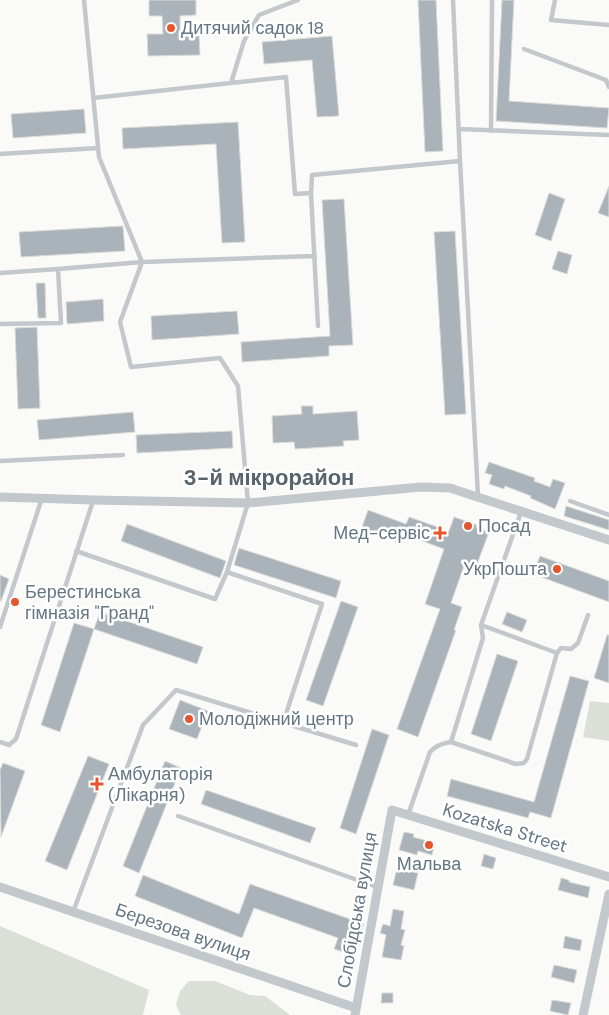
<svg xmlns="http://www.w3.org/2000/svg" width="609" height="1015" font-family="'DM Sans',sans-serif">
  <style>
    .green { fill: #dadfd7 }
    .building { fill: #aab3b9; stroke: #dcdcda }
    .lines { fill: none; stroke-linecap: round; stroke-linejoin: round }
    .lane { stroke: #c3c8cc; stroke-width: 4.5 }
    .street { stroke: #c3c8cc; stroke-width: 9 }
    .poi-dot { fill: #e4572e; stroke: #fff; stroke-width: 2 }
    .labels { text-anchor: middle; stroke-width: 5; stroke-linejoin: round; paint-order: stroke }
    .poi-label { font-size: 18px; fill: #657683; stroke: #fff; text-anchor: start }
    .street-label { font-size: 18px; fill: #657683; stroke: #fff }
    .district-label { font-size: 22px; font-weight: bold; fill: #57646e; stroke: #fff }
  </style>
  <rect width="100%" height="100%" fill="#fafaf8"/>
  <path class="green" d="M590,701l19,2v38l-26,-4z
    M0,926l149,64 -6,25h-143z
    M189,981h26l35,14 15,1 25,19h-109l-5,-10 4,-14z"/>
  <path class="building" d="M149,0h47v15l-16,1v18h19l1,21 -52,1 -1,-22h16l-1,-18h-13z
    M418,0h18l7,151 -18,1z
    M502,0h12l-5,101 100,7 -2,20 -111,-7z
    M332,36l7,80 -22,1 -5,-57 -48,4 -2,-22z
    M84,109l2,24 -73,5 -2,-24z
    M238,122l7,120 -23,1 -6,-99 -93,5 -1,-21z
    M609,186v31l-11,-4z
    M549,193l16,6 -14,42 -16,-6z
    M344,199l9,146 -24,1v10l-87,6 -1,-20 89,-6 -8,-136z
    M123,226l2,25 -104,6 -2,-25z
    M455,231l11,183 -21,1 -11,-183z
    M558,251l14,4 -5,19 -15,-5z
    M36,283h9l1,35h-8z
    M103,299l1,22 -37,3 -1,-22z
    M237,311l2,23 -87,6 -1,-24z
    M37,327l3,81 -22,1 -3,-81z
    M301,406h12v8l44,-3 2,29 -16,1 1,5 -49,3 -1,-7 -21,1 -1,-27 30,-2z
    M133,412l2,20 -96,8 -2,-20z
    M232,431l1,17 -96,5 -1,-18z
    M489,462l46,16 -1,3 16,6 3,-8 12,4 -10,26 -25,-11 1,-2 -26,-10 -1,3 -15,-5 3,-9 -7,-2z
    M566,506l43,14v10l-45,-14z
    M368,510l38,14 3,-7 40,14 5,-14 23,8 -1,2 13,5 -13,35 -11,-4 -14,40 11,4 -8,23h2l-38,107 -21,-8 43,-120 -15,-5 19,-55 -38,-14 -4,9 -41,-14z
    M127,524l99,37 -6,17 -99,-37z
    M239,548l102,33 -5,17 -102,-33z
    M540,556l69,25v21l-76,-28z
    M0,575l9,4 -8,22h-1z
    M341,601l17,6 -35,99 -17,-6z
    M100,612l103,35 -6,17 -103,-35z
    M507,612l20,8 -5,12 -20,-8z
    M74,623l20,6 -34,103 -19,-7z
    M607,635h2v48l-15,-5z
    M497,654l21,7 -27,80 -20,-7z
    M570,676l19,5 -38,137 -21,-6 -2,6 -81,-22 4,-17 83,23z
    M180,700l28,11 -11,28 -28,-10z
    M372,729l17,6 -33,99 -16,-6z
    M88,756l21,8 -42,106 -22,-9z
    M165,761l16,7 -42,105 -16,-7z
    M3,763l22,8 -24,66 -1,-67z
    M206,790l110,38 -6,15 -109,-39z
    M404,832l10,2 -1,3 22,6 -3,12 -14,-4 -1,4 -18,-5z
    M484,854l12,4 -3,11 -12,-3z
    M397,868l21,5 -4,17 -21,-5z
    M143,875l96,39 11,-30 114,40 -11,31 -19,-6 4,-11 -84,-30 -12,30 -107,-42z
    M561,878l8,2v2l21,5 -2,11 -30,-8z
    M393,909l11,2 -3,18 4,1 -4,15 3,1 -3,14 -19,-3 4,-22 -6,-2 3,-9 7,2z
    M565,936l17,4 -2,11 -17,-3z
    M554,965l23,5 -3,13 -23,-6z
    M382,993h11v10h-12z
    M552,1000l19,3 -3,12 -18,-4z"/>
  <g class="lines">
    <path class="lane" d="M84,0l15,157 43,105 -22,60 11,45 89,-9 18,28 10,117 -21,69 95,32 -39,119
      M453,0l7,161
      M555,0l-4,20 58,5
      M524,49l82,31 3,7
      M231,83l13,-42 15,-26 39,-15
      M93,98l193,-21 9,117 16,-1 7,133
      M459,129l150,6
      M491,131l1,-131
      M0,154l98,-6
      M311,193l1,-18 148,-14 18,335
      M0,273l58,-4 84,-7 173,-6
      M0,324l61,-1 -3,-54
      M0,461l123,-6
      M570,501l39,14
      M76,551l139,48 12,-27
      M481,625l76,28
      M0,627l42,-129
      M0,742l9,3 7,-6 77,-238
      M451,742l32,-104 -2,-13 40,-113
      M408,815l22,-63c6,-7 12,-8 21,-10l65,22 8,-1 3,-4 30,-106 4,-5 10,1 7,-6 10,-28
      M178,816l199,71
      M73,912l70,-187 33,-35 180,55"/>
    <path class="street" d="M0,497l93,3 155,3 173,-16 29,1 159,52
      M0,887l356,121
      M355,1015l37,-205 217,67
      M583,1015l26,-121"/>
  </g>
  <g class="poi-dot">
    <circle cx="171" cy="28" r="5"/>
    <circle cx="468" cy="526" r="5"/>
    <path d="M437.5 525.5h5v5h5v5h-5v5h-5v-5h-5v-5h5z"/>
    <circle cx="557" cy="569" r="5"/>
    <circle cx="15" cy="602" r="5"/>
    <circle cx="189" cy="719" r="5"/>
    <path d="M94.5 776.5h5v5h5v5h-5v5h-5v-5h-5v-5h5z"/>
    <circle cx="429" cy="845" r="5"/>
  </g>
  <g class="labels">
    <g class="poi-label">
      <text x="181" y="34">Дитячий садок 18</text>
      <text x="478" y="532">Посад</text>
      <text x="430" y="539" text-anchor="end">Мед-сервіс</text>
      <text x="547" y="575" text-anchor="end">УкрПошта</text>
      <text x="25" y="598">Берестинська<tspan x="25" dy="21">гімназія "Гранд"</tspan></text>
      <text x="199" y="725">Молодіжний центр</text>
      <text x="108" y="780">Амбулаторія<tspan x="108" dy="21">(Лікарня)</tspan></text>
      <text x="429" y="870" text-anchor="middle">Мальва</text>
    </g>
    <g class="street-label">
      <text transform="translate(505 828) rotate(17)" y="6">Kozatska Street</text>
      <text transform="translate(357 910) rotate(-80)" y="6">Слобідська вулиця</text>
      <text transform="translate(183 932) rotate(19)" y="6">Березова вулиця</text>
    </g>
    <g class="district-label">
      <text x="269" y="485">3-й мікрорайон</text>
    </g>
  </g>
</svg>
